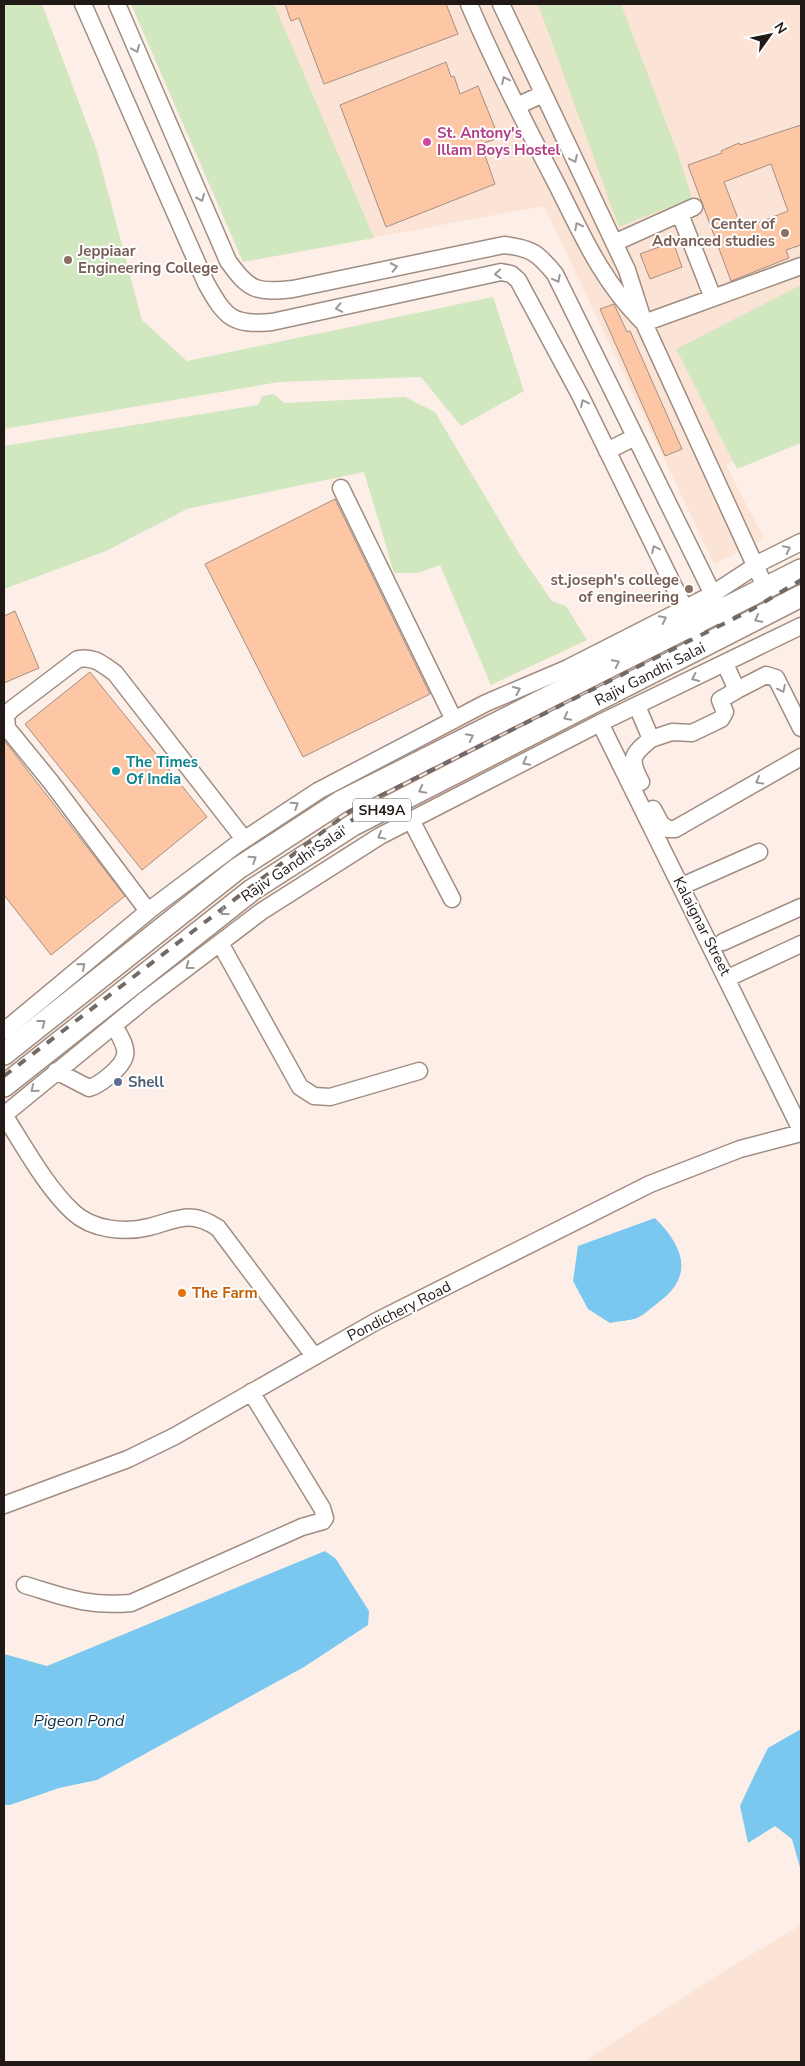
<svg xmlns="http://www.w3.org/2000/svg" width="805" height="2066" font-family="'Nunito Sans',sans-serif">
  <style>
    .built { fill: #fbe4d6 }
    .green { fill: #d1e7bf }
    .water { fill: #7ac7ef }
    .building { fill: #fdc7a6; stroke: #a38f83; fill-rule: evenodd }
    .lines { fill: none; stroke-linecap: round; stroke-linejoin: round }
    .minor-casing { stroke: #a08d81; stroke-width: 19 }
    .major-casing { stroke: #a08d81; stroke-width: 24 }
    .minor { stroke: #fff; stroke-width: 16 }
    .major { stroke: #fff; stroke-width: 21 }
    .rail { stroke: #746a65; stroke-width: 4; stroke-dasharray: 9 9; stroke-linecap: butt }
    .oneway { stroke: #9b9896 }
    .hotel-dot { fill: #d1479c; stroke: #fff; stroke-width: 2 }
    .education-dot { fill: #8d6e63; stroke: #fff; stroke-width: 2 }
    .culture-dot { fill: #0f9aa8; stroke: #fff; stroke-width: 2 }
    .service-dot { fill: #5c6f8a; stroke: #fff; stroke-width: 2 }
    .food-dot { fill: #e8710a; stroke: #fff; stroke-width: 2 }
    .labels { text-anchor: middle; stroke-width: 4; stroke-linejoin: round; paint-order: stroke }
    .shield { fill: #fff; stroke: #645e5b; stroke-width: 1 }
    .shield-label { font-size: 14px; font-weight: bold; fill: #211915 }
    .hotel-label { font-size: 15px; font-weight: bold; fill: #b23c85; stroke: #fff; text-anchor: start }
    .education-label { font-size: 15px; font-weight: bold; fill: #785e54; stroke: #fff; text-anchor: end }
    .street-label { font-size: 15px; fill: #211915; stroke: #fff }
    .culture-label { font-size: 15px; font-weight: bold; fill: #0d838f; stroke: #fff; text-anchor: start }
    .service-label { font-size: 15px; font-weight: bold; fill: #4e5e75; stroke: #fff; text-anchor: start }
    .food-label { font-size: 15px; font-weight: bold; fill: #c56008; stroke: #fff; text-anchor: start }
    .water-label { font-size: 16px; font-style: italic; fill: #0c3041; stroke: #fff }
  </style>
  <rect width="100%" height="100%" fill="#fdefe8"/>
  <path class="built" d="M131,4h670v427l-75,34 38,74 -50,25 -170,-358 -301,56z
    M801,1925v137h-218l149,-96z"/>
  <path class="green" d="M4,4h38l55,147 45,169 45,41 306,-64 31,94 -63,35 -40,-49 -142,5 -275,47z
    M131,4h143l100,234 -131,24z
    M538,4h83l57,150 14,44 -73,29z
    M801,285v158l-64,26 -61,-120z
    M274,394l10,9 121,-6 30,15 85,143 32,46 14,5 21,34 -96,45 -51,-120 -22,8h-24l-30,-101 -177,37 -81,42 -102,38v-143l254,-41 4,-9z"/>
  <path class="water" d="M655,1218c28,28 40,57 4,84 -7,5 -15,13 -22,16 -8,3 -18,3 -27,5l-22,-14 -15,-28 5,-35z
    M325,1551l11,8 33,52 -1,14 -64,42 -207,113 -38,8 -49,17h-6v-151l43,12z
    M801,1729v142l-9,-32 -17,-13 -27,17 -8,-37 14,-30 14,-28z"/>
  <path class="building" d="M285,4h161l12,30 -134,50 -25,-66 -8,3z
    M446,62l5,15 3,-1 6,18 18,-8 21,52 -18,6 14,40 -109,43 -46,-122z
    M801,125v120l-15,5 3,8 -58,23 -43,-116 34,-12 -1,-2 18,-8 1,2zM771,164l17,47 -46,18 -18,-47z
    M673,242l9,25 -32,12 -10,-25z
    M614,304l13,28 3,-1 52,118 -17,7 -65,-147z
    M335,499l95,195 -127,63 -98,-193z
    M15,611l24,57 -35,15v-67z
    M90,672l117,145 -65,53 -117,-146z
    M4,740l121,156 -74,59 -47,-60z"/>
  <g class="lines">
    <g class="minor-casing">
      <path id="minor" d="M83,4l123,279c19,34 26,43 66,39l229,-50 10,2 7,6 62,115 124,253
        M117,4l111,257c21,30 29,32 65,28l211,-44c27,3 34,8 51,29l177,359
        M469,4c26,61 56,120 87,179 26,51 45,97 86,138
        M501,4l126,266 17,53 122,266
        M517,106l26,-12
        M680,214l33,84
        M614,243l80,-36
        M644,323l157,-57
        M607,451l28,-14
        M341,488l113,232
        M725,664l12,26 29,-15 10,3 25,50
        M637,706l14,33c-20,16 -22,20 -10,43
        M600,723l201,407
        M651,739l21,-7 20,1 29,-14 4,-7 -5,-12 17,-10
        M653,809l8,15 7,5h7l126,-72
        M411,820l41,79
        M682,886l77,-34
        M148,911l-97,-129 -44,-54 -1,-13 6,-6 66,-50c16,-3 24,5 37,14l129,166
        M723,942l78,-35
        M220,943l80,144 14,9 16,1 89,-26
        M728,978l73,-34
        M4,1031l148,-123 84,-63 82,-54 168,-88 82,-35 116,-59 27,-14 52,-34 38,-19
        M56,1071l33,17c8,-2 14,-7 20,-12 24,-20 18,-27 5,-51
        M314,1356l-96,-128c-27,-18 -39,-9 -69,-1 -24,6 -57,3 -76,-15 -27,-25 -49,-66 -69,-97l142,-116 116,-88 118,-75 220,-113 201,-97
        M4,1505l124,-46 47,-23 200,-114 275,-138 90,-35 61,-16
        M25,1585c40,12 63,22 106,18l171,-76 21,-6 2,-3 -3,-10 -71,-116"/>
    </g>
    <g class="major-casing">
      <path id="major" d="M4,1054l233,-185 103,-67 461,-232
        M4,1086l248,-196 101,-65 448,-229"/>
    </g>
    <use href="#minor" class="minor"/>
    <use href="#major" class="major"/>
    <path class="rail" d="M293,864l66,-49 11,-6
      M4,1076l346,-265 401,-201 50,-30"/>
  </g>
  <defs><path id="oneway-chevron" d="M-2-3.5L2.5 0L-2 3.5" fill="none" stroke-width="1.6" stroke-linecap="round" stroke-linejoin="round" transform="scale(1.25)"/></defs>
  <g class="oneway">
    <use href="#oneway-chevron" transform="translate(136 49) rotate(67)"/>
    <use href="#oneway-chevron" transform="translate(505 80) rotate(-116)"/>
    <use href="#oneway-chevron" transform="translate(574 159) rotate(65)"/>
    <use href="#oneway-chevron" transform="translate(201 198) rotate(66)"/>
    <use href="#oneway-chevron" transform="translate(578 226) rotate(-117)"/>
    <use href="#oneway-chevron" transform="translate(394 267) rotate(-12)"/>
    <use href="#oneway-chevron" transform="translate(498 274) rotate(176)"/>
    <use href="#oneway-chevron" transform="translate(557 279) rotate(62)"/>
    <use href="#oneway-chevron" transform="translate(339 308) rotate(169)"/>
    <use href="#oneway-chevron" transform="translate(584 403) rotate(-116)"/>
    <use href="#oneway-chevron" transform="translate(655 549) rotate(-116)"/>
    <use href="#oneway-chevron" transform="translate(787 549) rotate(-26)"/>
    <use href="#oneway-chevron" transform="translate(663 619) rotate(-27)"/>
    <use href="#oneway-chevron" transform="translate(758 619) rotate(152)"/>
    <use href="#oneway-chevron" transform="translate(616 663) rotate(-27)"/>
    <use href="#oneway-chevron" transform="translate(695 678) rotate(155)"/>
    <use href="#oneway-chevron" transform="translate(782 689) rotate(64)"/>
    <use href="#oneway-chevron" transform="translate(517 690) rotate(-23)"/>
    <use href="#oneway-chevron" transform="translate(567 717) rotate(153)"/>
    <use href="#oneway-chevron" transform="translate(470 737) rotate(-27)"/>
    <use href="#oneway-chevron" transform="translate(526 762) rotate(153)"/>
    <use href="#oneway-chevron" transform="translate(759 781) rotate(151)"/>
    <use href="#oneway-chevron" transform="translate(422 790) rotate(153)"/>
    <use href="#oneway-chevron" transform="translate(295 805) rotate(-33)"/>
    <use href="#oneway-chevron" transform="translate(381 836) rotate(151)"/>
    <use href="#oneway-chevron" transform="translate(253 859) rotate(-33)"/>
    <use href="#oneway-chevron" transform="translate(224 912) rotate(142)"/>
    <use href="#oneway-chevron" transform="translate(82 966) rotate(-40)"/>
    <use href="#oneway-chevron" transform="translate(189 966) rotate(143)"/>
    <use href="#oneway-chevron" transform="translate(42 1023) rotate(-38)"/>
    <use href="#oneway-chevron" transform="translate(34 1089) rotate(141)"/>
  </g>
  <circle class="hotel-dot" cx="427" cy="142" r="5"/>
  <g class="education-dot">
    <circle cx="785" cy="233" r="5"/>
    <circle cx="68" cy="260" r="5"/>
    <circle cx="689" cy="589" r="5"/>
  </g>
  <circle class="culture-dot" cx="116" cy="771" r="5"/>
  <circle class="service-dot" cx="118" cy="1082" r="5"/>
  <circle class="food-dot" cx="182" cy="1293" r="5"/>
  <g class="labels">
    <rect class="shield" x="353" y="798.5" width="58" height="23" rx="4"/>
    <g class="shield-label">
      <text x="382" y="815">SH49A</text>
    </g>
    <g class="hotel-label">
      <text x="437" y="138">St. Antony's<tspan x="437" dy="17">Illam Boys Hostel</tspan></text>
    </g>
    <g class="education-label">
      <text x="775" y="229">Center of<tspan x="775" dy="17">Advanced studies</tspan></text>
      <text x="78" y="256" text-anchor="start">Jeppiaar<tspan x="78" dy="17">Engineering College</tspan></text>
      <text x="679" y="585">st.joseph's college<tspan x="679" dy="17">of engineering</tspan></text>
    </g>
    <g class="street-label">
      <text transform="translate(650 674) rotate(-27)" y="5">Rajiv Gandhi Salai</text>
      <text transform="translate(293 864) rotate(-34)" y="5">Rajiv Gandhi Salai</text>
      <text transform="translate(702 926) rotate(63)" y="5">Kalaignar Street</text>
      <text transform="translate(399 1311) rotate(-27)" y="5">Pondichery Road</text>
    </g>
    <g class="culture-label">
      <text x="126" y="767">The Times<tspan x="126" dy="17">Of India</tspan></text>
    </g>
    <g class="service-label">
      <text x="128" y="1087">Shell</text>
    </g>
    <g class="food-label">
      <text x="192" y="1298">The Farm</text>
    </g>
    <g class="water-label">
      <text x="79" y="1726">Pigeon Pond</text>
    </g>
  </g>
  <rect width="805" height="2066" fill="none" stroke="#211915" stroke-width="10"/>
  <g transform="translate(770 35) rotate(57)" stroke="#ffffff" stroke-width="4" paint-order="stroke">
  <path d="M0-4L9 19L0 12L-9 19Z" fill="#211915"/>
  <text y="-8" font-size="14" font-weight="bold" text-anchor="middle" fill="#211915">N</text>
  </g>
</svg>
